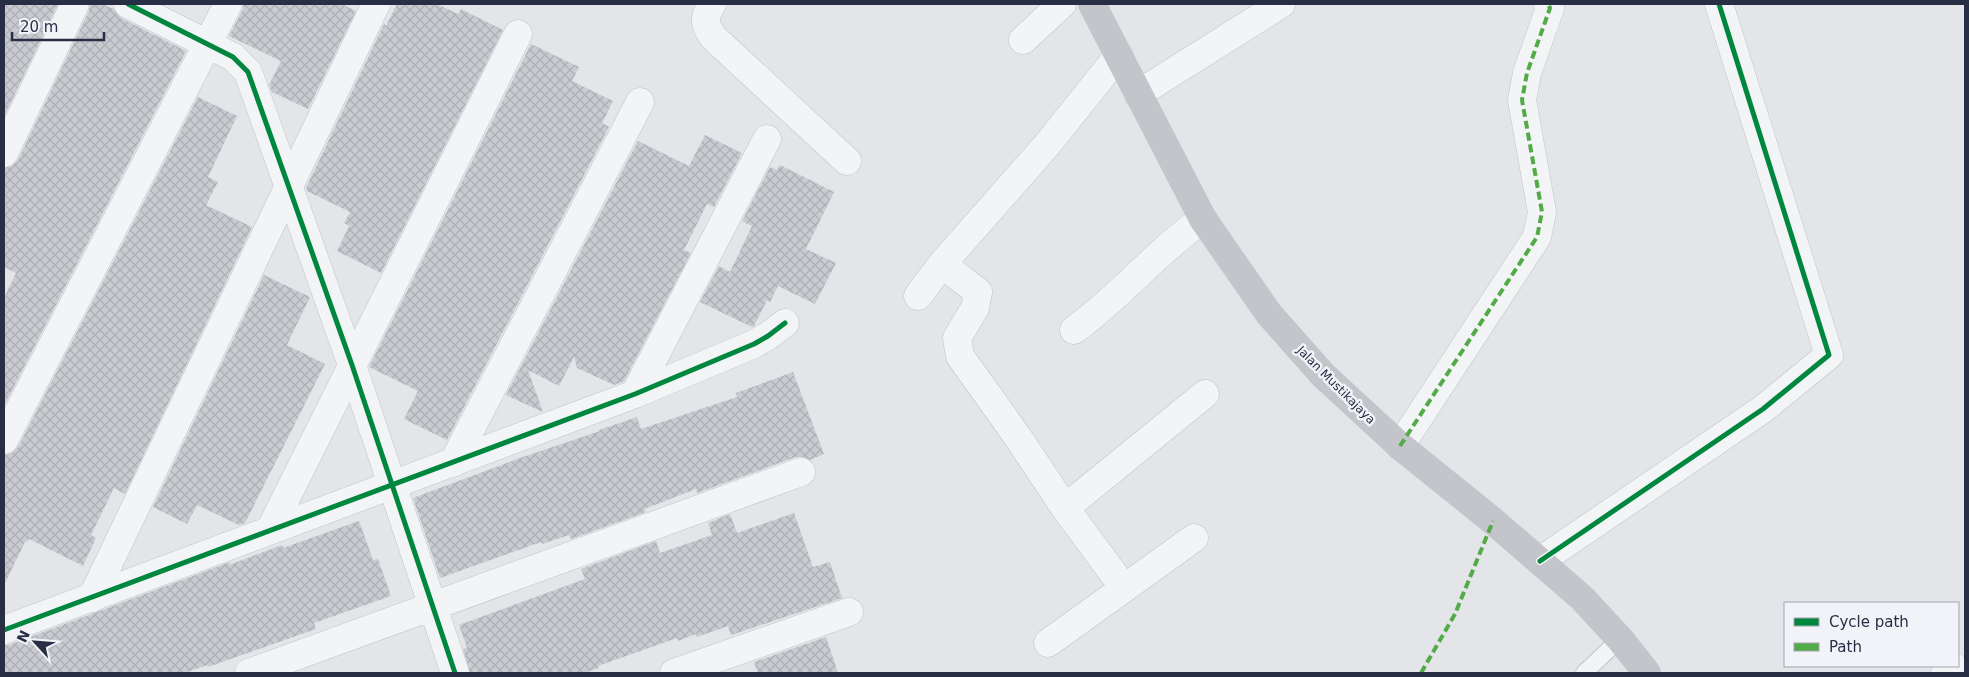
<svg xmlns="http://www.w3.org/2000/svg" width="1969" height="677" font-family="'DejaVu Sans',sans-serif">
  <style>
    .building { fill: url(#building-cross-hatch) }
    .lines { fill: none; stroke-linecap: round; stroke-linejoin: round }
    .lane-casing { stroke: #c1c3c7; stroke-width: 18 }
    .street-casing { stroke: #c1c3c7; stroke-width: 29 }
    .lane { stroke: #f3f4f6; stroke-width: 16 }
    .street { stroke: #f3f4f6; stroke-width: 28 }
    .secondary { stroke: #c4c5ca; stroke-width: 28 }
    .quiet { stroke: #53ab47; stroke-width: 4; stroke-dasharray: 8 4; stroke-linecap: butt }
    .cycleway-casing { stroke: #f1f3f8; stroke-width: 8 }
    .cycleway { stroke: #00873e; stroke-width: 5 }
    .labels { text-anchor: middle; stroke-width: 5; stroke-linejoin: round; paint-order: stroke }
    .street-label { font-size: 12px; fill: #282f45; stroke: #f1f3f8 }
  </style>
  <defs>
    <pattern id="building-cross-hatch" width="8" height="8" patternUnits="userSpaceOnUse" patternTransform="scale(1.25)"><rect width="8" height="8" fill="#c9cbd0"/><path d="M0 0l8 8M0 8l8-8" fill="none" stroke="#adafb4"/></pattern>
  </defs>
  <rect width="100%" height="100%" fill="#e3e5e9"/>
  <path class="building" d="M4,4h54l-54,113z
    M90,4h12l12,5 7,9 65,33 -182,355v-108l12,-25 -12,-6v-99l8,-2 6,-6 71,-149z
    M244,4h98l14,7 -48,98 -36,-17 -3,-7 12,-24 -52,-25 13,-25z
    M397,4h40l21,10 3,-5 42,21 -122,243 -44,-22 12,-25 -5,-3 6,-11 -43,-21 -1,-3 78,-164 2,2z
    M531,44l48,23 -7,14 41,20 -11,22 7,4 -162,313 -43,-21 14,-28 -49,-24z
    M198,97l39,19 -29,61 10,5 -12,23 46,22 -127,267 -11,-6 -23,47 5,3 -13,28 -54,-27 -2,3h-2l-21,43v-130l8,-2 6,-6z
    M705,135l37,18 -28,54 -7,-3 -23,46 7,3 -67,128 -10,4 -37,-17 -3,-11 -15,29 -31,-16 15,42 -37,-17 132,-254 51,25z
    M780,165l54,27 -28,57 30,14 -21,41 -37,-18 -8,16 -3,-2 -13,26 -2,1 -52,-25 19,-36 11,6 22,-46 -10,-5 28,-54 7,3z
    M264,275l46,22 -23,48 38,19 -80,159 -6,2 -42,-20 -10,19 -34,-17z
    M793,372l31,82 -14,6 -7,-3h-7l-99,36 -1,-4 -52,20 2,3 -75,27 -2,-4 -27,9 -1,-2 -101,36 -27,-80 104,-39 83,-28 -1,-1 38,-13 4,12 96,-32 -1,-4z
    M794,513l19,54 17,-5 12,36 -111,37 -3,-9 -31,11 -1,-3 -18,7 -1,-3 -79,28 1,2 -15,5h-114l-7,-24 4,-1 -8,-23 126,-46 -4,-10 75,-28 4,12 52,-18 -4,-12 22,-9 7,19z
    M359,521l14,39 5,-1 13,37 -77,27 2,6 -108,38 -1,-2 -22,8h-181v-28h5l221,-83 -1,3 53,-20 1,3z
    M826,637l12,36h-80l-4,-11z"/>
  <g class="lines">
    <g class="lane-casing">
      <path id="lane" d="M1584,673l36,-34"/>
    </g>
    <g class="street-casing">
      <path id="street" d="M128,4l105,53 15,15 104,293 103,308
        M712,4c-9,14 -8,21 2,34l133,123
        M1023,40l39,-36
        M1138,94l143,-90
        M4,153l71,-149
        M942,264l36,28 -3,16 -18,30 3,18 57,80 48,72 59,80
        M918,296l24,-32 104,-118 73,-91
        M1074,330c47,-34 82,-78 129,-111
        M635,394l132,-255
        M4,440l224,-436
        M1400,446l137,-209 5,-25 -20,-112 5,-27 23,-65 -2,-4
        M453,463l187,-361
        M1065,508l140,-114
        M270,530l248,-496
        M1540,561l223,-152 66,-54 -110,-351
        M92,598l284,-594
        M4,630l631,-236 119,-50 14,-8 17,-13
        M1048,643l146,-105
        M249,673l552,-201
        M674,673l175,-61
        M1945,673l8,-7"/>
    </g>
    <use href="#lane" class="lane"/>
    <use href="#street" class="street"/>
    <path class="secondary" d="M1092,4l111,215 66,95 54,61 77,71 93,75 89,77 38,41 27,34"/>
    <path class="quiet" d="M1400,446l137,-209 5,-25 -20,-112 5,-27 23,-65 -2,-4
      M1421,673l34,-59 38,-93"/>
    <g class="cycleway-casing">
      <path id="cycleway" d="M128,4l105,53 15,15 104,293 103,308
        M1540,561l223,-152 66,-54 -110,-351
        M4,630l631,-236 119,-50 14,-8 17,-13"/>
    </g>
    <use href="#cycleway" class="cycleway"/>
  </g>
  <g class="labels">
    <g class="street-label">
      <text transform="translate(1336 385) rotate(45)" y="4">Jalan Mustikajaya</text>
    </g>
  </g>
  <rect width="1969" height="677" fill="none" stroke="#282f45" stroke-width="10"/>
  <rect x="1784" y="602" width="175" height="65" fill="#f1f3f8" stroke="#a1a5b0"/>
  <rect x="1794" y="618" width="25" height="8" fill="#00873e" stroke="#a1a5b0"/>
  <text x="1829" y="627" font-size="15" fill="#282f45">Cycle path</text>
  <rect x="1794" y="643" width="25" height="8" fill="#53ab47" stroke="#a1a5b0"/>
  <text x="1829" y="652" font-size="15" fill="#282f45">Path</text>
  <g transform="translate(35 642) rotate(296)" stroke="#f1f3f8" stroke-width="4" paint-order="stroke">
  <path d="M0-4L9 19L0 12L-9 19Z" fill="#282f45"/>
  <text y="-8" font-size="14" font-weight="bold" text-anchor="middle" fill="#282f45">N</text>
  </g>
  <path d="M12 32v8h92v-8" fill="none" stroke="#282f45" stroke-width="2.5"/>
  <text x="20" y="32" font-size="15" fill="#282f45" stroke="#f1f3f8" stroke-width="4" paint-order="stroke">20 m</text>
</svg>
